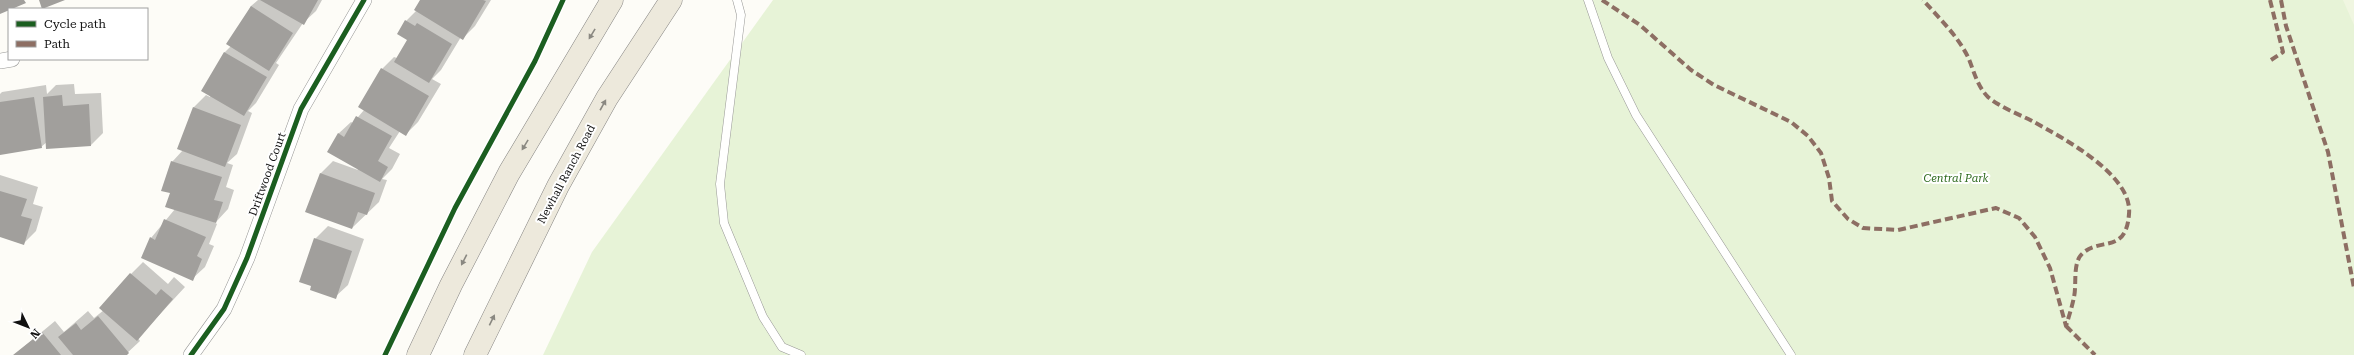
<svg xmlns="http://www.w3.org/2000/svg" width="2354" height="355" font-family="'Roboto Serif',serif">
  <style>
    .green { fill: #e7f3d7 }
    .pitch { fill: #f0f6e1 }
    .shadow { fill: #0003 }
    .building { fill: #a19f9c }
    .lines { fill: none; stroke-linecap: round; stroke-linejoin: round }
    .lane-casing { stroke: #979795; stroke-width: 9 }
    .street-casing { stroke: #979795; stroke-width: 16 }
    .primary-casing { stroke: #858482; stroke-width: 23 }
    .lane { stroke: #fffffe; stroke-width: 8 }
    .street { stroke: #fffffe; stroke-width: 15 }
    .primary { stroke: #ede9dc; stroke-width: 22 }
    .quiet { stroke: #8d6e63; stroke-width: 4; stroke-dasharray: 8 4; stroke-linecap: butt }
    .cycleway-casing { stroke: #fff; stroke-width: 8 }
    .cycleway { stroke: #1b5e20; stroke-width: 5 }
    .oneway { fill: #8a8881 }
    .labels { text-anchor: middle; stroke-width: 4; stroke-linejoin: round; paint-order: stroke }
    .street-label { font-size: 11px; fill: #111; stroke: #fff }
    .park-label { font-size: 11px; font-style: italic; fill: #2f6b1f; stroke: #fff }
  </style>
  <rect width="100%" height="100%" fill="#fdfcf7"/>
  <path class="green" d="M773,0h1581v355h-1811l49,-103z"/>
  <path class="pitch" d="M2343,0h11v25z"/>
  <path class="shadow" d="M258,0h64l-6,11 -13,12 -27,40 3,2 -23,38 -8,8 4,2 -15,41 -10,9 6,2 -7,22 8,3 -6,19 -12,13 -5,-2 6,4 -8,20 5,2 -9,21 -13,12 -41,-41 24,-29 -4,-16 1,-31 11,-12 11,-43 12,-12 4,2 14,-44 7,-7 20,-40z
    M421,0h70l-16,26 -12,12 -2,-1 -20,33 -9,9 9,5 -23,38 -12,12 -6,-3 -11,17 11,6 -8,15 -10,10 5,1 -8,22 -27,26 -45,-16 14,-39 12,-12 25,9 -20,-36 13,-12 2,1 11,-13 18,-41 12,-12 3,1 11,-18 -2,-19 10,-10z
    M74,84l1,10 26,-1 2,40 -12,12 -44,-3 -6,5 -41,7v-60l2,-2 44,-7 1,9 9,-9z
    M0,175l38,12 -5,17 10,3 -7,24 -13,13 -23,-8z
    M328,226l36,13 -16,46 -13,12 -20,-58z
    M143,262l25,22 6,-7 11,10 -47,51 2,3 -15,14h-111l41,-34 9,11 24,-21 6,7 10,-8 27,-36z"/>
  <path class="building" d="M0,0h24l2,3 -26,11z
    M39,0h26l-23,9z
    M260,0h58l-14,25z
    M420,0h63l3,1 -23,39 -49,-30z
    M251,6l42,27 -24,38 -43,-27z
    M405,20l10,6 2,-3 35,21 -23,39 -35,-21 13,-22 -10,-6z
    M224,52l43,25 -23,39 -43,-25z
    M381,68l48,28 -23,40 -48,-29z
    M62,95l1,11 26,-2 2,42 -45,3 -3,-52z
    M34,97l8,51 -42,7v-53z
    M193,107l48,18 -16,42 -48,-18z
    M356,116l36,20 -14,25 10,6 -8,15 -53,-30 11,-19 6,4z
    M171,161l51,16 -8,23 9,2 -7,21 -51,-16 5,-14 -9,-2z
    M320,173l55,20 -8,22 -9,-3 -6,17 -47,-17z
    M0,191l27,8 -6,17 11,3 -8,26 -24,-8z
    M164,219l42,18 -9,19 5,3 -9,22 -52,-23 9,-21 5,3z
    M314,238l38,13 -16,48 -26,-9 1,-4 -12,-4z
    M130,273l26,22 5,-6 12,10 -36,42 -38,-33z
    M98,316l31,37 -2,2h-54l-15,-18 18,-14 5,7z
    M42,332l19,23h-48z"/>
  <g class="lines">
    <g class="lane-casing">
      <path id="lane" d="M737,0l4,15 -21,169 4,39 39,94 19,30 19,8
        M1588,0l20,58 28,57 155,240"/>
    </g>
    <g class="street-casing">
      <path id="street" d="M0,61l12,-2
        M191,355l33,-46 23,-51 54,-149 63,-109"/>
    </g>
    <g class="primary-casing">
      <path id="primary" d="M418,355l33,-70 58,-112 103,-173
        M475,355l83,-169 49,-88 64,-98"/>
    </g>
    <use href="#lane" class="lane"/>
    <use href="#street" class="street"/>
    <use href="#primary" class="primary"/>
    <path class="quiet" d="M1602,0l38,25 51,45 23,15 77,37 17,14 13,17 8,25 3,23 16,18 15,9 35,2 98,-22 23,10 16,19 15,31 16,58c3,-10 6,-19 8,-29 3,-13 -2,-35 9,-44 18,-16 43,1 46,-39 4,-39 -66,-76 -95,-92 -15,-8 -33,-14 -46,-25 -11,-11 -14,-26 -20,-40 -11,-22 -29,-39 -45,-57
      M2270,0l13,52 -12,8
      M2281,0l5,26 42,126 26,136
      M2066,326l29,29"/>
    <g class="cycleway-casing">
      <path id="cycleway" d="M191,355l33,-46 23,-51 54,-149 63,-109
        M385,355l70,-147 80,-147 28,-61"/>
    </g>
    <use href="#cycleway" class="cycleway"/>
  </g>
  <defs><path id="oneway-solid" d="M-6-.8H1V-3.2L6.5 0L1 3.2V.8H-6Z"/></defs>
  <g class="oneway">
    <use href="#oneway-solid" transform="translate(592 34) rotate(121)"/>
    <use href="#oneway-solid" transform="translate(603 105) rotate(-61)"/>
    <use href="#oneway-solid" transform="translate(525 145) rotate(121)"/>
    <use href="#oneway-solid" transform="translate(464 260) rotate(117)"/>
    <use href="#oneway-solid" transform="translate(492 320) rotate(-64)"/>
  </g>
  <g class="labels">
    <g class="street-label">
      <text transform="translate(267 174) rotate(-70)" y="4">Driftwood Court</text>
      <text transform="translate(566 174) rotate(-62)" y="4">Newhall Ranch Road</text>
    </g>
    <g class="park-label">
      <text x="1956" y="182">Central Park</text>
    </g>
  </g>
  <rect x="8" y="8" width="140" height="52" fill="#ffffff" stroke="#a0a0a0"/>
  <rect x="16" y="21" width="20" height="6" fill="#1b5e20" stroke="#a0a0a0"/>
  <text x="44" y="28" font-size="12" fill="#111111">Cycle path</text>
  <rect x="16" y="41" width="20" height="6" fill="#8d6e63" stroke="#a0a0a0"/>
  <text x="44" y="48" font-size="12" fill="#111111">Path</text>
  <g transform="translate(28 327) rotate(133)" stroke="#ffffff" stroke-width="3" paint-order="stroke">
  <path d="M0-3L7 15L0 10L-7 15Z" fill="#111111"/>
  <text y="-6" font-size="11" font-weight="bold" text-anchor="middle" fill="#111111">N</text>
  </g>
</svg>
